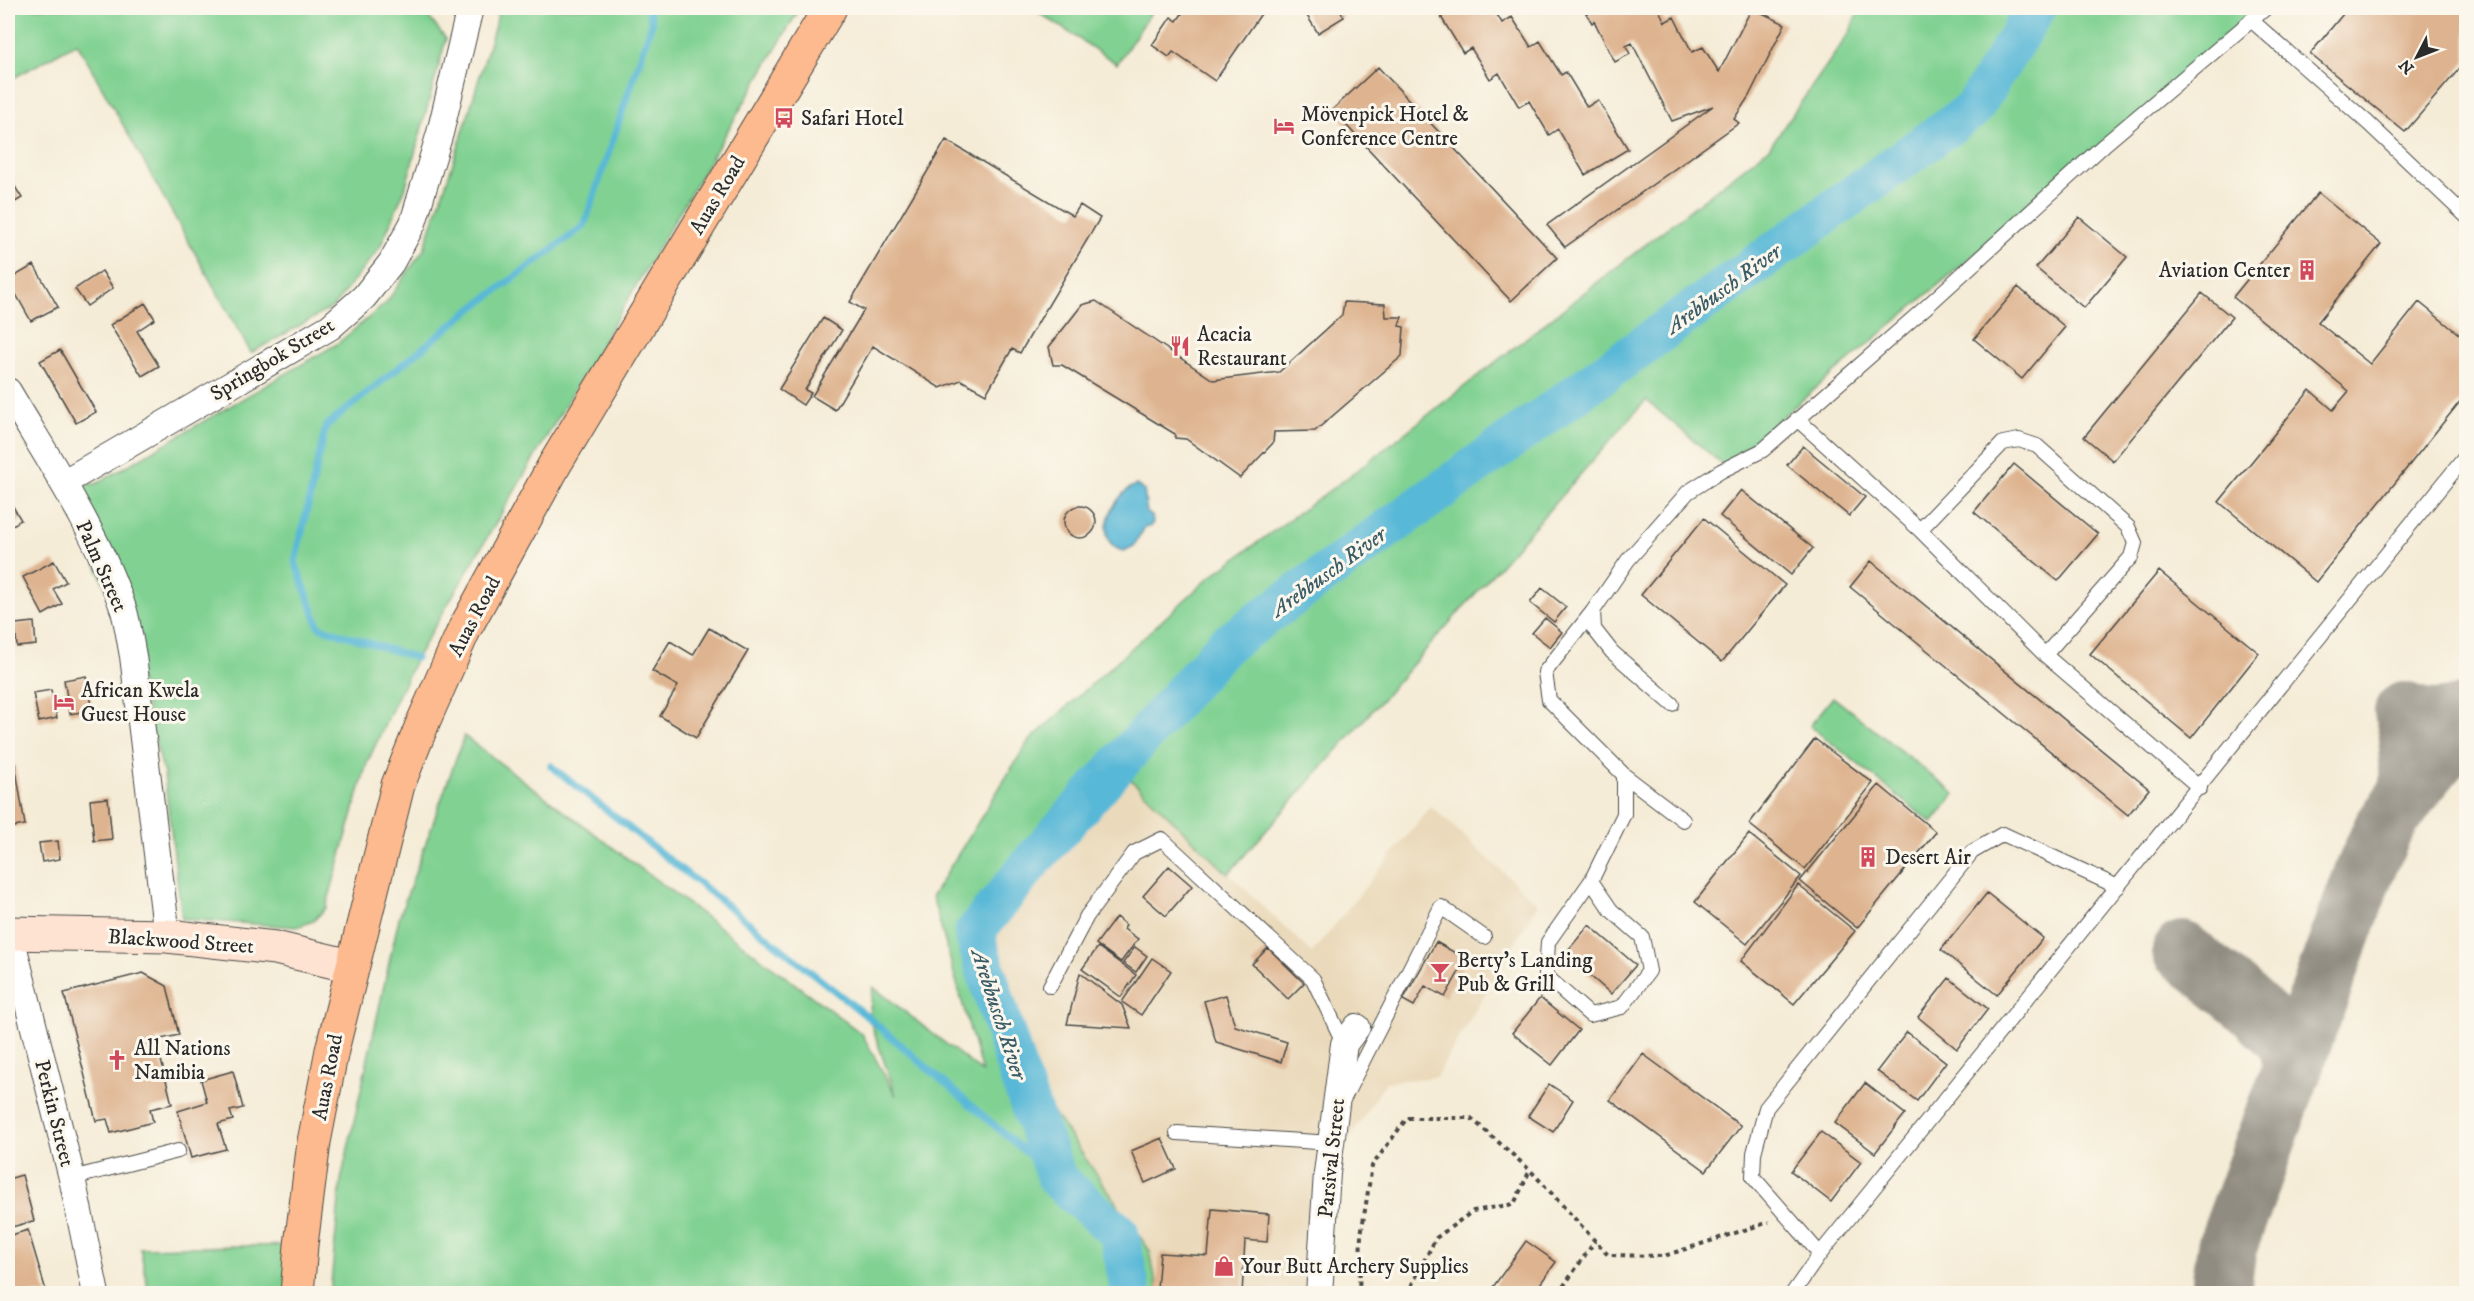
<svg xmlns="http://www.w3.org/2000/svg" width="2474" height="1301" font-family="'IM FELL DW Pica',serif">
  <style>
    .built { fill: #ead9ba }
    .green { fill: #80d192; stroke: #567e5e; stroke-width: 1.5 }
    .water { fill: #59b8d7; stroke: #427281; stroke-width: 1.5 }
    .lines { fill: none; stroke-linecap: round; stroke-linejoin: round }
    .stream { stroke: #59b8d7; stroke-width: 7 }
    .river { stroke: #59b8d7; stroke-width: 40 }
    .taxiway { stroke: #908c81; stroke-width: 60 }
    .building { fill: #deb490 }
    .lane-casing { stroke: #494845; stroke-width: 16 }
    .street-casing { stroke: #494845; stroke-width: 28 }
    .secondary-casing { stroke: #494845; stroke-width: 35 }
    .primary-casing { stroke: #494845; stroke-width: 35 }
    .path { stroke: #494845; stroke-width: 4; stroke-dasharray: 4.5 4.5; stroke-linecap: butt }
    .lane { stroke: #fff; stroke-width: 14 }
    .street { stroke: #fff; stroke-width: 26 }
    .secondary { stroke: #fee3d2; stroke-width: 33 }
    .primary { stroke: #fcba8e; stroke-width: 33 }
    .labels { text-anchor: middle; stroke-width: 6; stroke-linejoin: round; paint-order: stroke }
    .poi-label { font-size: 21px; fill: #2b2b2b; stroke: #fbf7ec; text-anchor: start }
    .street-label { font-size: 21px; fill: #2b2b2b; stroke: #fbf7ec }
    .water-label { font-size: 22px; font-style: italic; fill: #3b5c67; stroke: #fbf7ec }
  </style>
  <rect width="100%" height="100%" fill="#fbf7ec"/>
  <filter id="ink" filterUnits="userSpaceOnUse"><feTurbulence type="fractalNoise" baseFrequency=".0167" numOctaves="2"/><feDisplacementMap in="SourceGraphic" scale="12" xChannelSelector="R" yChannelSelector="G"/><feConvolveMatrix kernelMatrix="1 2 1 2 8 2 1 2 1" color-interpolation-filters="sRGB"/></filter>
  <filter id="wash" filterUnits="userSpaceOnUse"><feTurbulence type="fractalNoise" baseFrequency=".008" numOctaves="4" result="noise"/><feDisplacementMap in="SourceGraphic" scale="24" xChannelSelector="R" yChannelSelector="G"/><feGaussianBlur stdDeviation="1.35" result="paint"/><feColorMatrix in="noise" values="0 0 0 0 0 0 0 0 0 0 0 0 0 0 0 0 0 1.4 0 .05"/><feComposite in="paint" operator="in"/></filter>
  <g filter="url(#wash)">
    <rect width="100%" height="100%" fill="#f5ecd7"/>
    <path class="built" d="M1125,774l187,179 119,-147 107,98 -102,173 -50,5 -59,91 -8,121 -161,-1 -8,-42 -115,-165 -29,-68 -23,-88z"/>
    <path class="green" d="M8,8h400l18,6 20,25 -41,150 -25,58 -47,60 -82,46 -174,-310 -69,38z
      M482,8h318l-384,650 -49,105 -41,145 -13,13 -16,6 -115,-8 -18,-145 -31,-118 -70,-173 33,1 241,-140 49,-41 38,-54 37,-110 37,-124z
      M1032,8h122l-37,56z
      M1859,8h407l-542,458 -78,-66 -418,474 -103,-100 -142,156 23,88 29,68 115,165 8,42 -828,1 11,-114 58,-262 65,-182 398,298 34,62 -27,-78 4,-31 109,85 -50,-176 96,-154 182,-165 145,-105 414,-324 81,-116z
      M1833,697l122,97 -23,29 -122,-97z
      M301,1245l-4,48h-148l-9,-45z"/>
    <path class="water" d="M1136,485l8,5 3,23 5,3 1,6 -3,5h-5l-11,19 -10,5c-34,-7 -11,-58 12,-66z"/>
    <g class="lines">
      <path class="stream" d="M416,658l-97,-31 -24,-65 31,-136 139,-112 119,-88 68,-203 -4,-15
        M551,766l318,252 188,161"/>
      <path class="river" d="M1131,1294l-12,-61 -62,-54 -39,-106 -44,-140 61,-75 189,-212 749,-537 63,-101"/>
      <path class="taxiway" d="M2409,792v-57l-5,-23c24,9 37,8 62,2
        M2182,951l60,48 40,36 7,12 4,21
        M2223,1294l-1,-14 5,-33 137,-374 19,-44 26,-37 57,-69"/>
    </g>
    <g id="blocks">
      <path class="building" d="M1186,8h79l-50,73 -42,-29 -4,5 -17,-12 19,-28 6,4z
        M1302,8h37l5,9 -26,16z
        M1457,8h36l9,15 10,-6 19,30 9,-6 21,34 5,-3 21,35 11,-7 30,49 -43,26 -27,-46 -9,6 -20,-34 -10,6 -20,-34 -9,6 -19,-31 -8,5 -22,-36z
        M1583,8h75l7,14 9,-5 18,35 11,-5 16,25 33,-64 33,16 -36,72 -15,23 5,4 -174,124 -18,-22 166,-119 -41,15 -40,-78 -6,3 4,8 -15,8 -21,-41 -2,2z
        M2348,8h110l8,6v47l-61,71 -95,-78z
        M1378,67l179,191 -46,43 -179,-191z
        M946,140l127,76 7,-11 20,13 -80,135 -8,-4 -26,45 -25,-14 -21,8 -67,-42 -38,64 -23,-14 52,-86 -14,-8z
        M12,182l10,16 -14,8v-21z
        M2318,193l63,51 -63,78 52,42 49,-62 47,38v54l-150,188 -97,-80 91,-112 23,20 16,-19 -116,-94z
        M2079,217l48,40 -43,51 -48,-40z
        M34,265l24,42 -27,14 -23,-41z
        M102,271l11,17 -26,18 -12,-17z
        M2018,287l47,40 -43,52 -48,-40z
        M2202,293l30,24 -119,144 -29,-24z
        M1096,301l117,79 66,-8 63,-57 2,-13 41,2 1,13h16l-3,9 5,1 -2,29 -87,75 -41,1 -1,11 -33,35 -54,-39 -11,-1v-4l-113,-69h-9l-4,-18 33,-42z
        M145,303l10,16 -18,12 22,35 -17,10 -32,-51z
        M823,318l19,12 -37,60 6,3 -8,12 -24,-16z
        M60,350l36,62 -20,11 -36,-62z
        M1803,446l62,51 -16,19 -62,-51z
        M2014,464l84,70 -40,47 -84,-69z
        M1741,490l72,58 -22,27 -71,-59z
        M8,498l13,22 -13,8z
        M1064 522a16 16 0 1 1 32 0a16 16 0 1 1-32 0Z
        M1704,518l81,67 -63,77 -81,-67z
        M54,561l12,21 -13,7 9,15 -19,11 -20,-38z
        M1871,561l278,228 -21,26 -278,-228z
        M2159,571l100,82 -68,85 -101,-84z
        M1542,588l24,19 -12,15 -24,-19z
        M1545,618l17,14 -12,15 -18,-14z
        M34,622l2,23 -19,2 -2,-23z
        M709,628l39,23 -52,87 -36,-22 18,-30 -26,-15 18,-30 23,14z
        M86,676l7,34 -23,4 -6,-34z
        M51,690l6,28 -18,4 -6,-29z
        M1815,739l58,44 -68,86 -56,-45z
        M15,764l10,61 -17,3v-63z
        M1879,785l57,47 -79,96 -57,-47z
        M108,798l4,41 -18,2 -4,-41z
        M1749,834l52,42 -54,68 -52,-42z
        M58,841l2,18 -18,3 -3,-19z
        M1169,866l23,20 -26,30 -23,-20z
        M1798,885l57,46 -61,73 -53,-43z
        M1987,893l56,45 -46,57 -56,-45z
        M1116,917l10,8 -2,4 14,10 -17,23 -25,-18z
        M1589,925l47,40 -25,29 -46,-40z
        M1436,942l30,17 -21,38 -20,-11 -11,20 -11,-6z
        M1098,947l38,28 -15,22 -39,-28z
        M1135,947l12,9 -11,16 -13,-9z
        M1268,948l36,35 -16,16 -36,-35z
        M1152,958l19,13 -30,44 -19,-13z
        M143,973l24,13 12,49 -23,5 16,64 -22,5 3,13 -42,11 -4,-14 -11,2 -32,-128z
        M1080,973l42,32 9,23 -64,-4z
        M1949,978l39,31 -31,40 -39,-32z
        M1226,995l9,31 52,16 -6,20 -65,-20 -12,-41z
        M1540,998l39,32 -27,35 -40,-32z
        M1907,1032l39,30 -29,39 -40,-30z
        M1643,1054l98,72 -35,45 -96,-71z
        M233,1071l10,37 -13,3 3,9 -15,4 8,25 -35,9 -13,-47 29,-9 -6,-22z
        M1865,1083l40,31 -30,39 -40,-30z
        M1549,1084l24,16 -20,32 -25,-16z
        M1821,1132l40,30 -30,40 -40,-31z
        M1162,1138l14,31 -31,14 -14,-32z
        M22,1175l12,46 -26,7v-49z
        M1212,1209l57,5 -2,28 -22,-2 -3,54 -85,-5 3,-36 48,3z
        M28,1230l19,64h-39v-58z
        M1526,1241l30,21 -23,32h-45z"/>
    </g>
  </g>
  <g filter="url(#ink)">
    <use href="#blocks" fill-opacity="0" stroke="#494845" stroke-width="1.5"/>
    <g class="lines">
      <g class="lane-casing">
        <path id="lane" d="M2251,20l117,103 98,93
          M1797,419l123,111 125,125 155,133
          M1920,530l83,-87 16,-3 18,6 91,81 7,16 -4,14 -86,98
          M1672,704l-60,-52 -18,-23 -1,-18 35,-51 60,-68 33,-21 42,-21 162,-142 179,-163 162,-137
          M1624,775l59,45
          M1591,881l20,29 31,27 7,34 -27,36 -32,8 -44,-39 2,-34 43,-61 33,-67v-39l-75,-75 -4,-28 48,-61
          M1050,986l37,-70 47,-63 28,-14 151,140 31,65
          M1344,1098l97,-191 43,30
          M1177,1133l155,10
          M72,1178l106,-27
          M1820,1254l-67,-77 1,-24 12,-45 206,-256 31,-18 115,53
          M1792,1294l28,-40 646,-798"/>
      </g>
      <g class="street-casing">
        <path id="street" d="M8,391c42,71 90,142 116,220 4,14 6,30 9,45l34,280
          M63,483l267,-156 34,-30 27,-34 22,-40 27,-90 30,-125
          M10,933l62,245 24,116
          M1319,1294l8,-121 17,-129 13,-17"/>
      </g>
      <g class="secondary-casing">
        <path id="secondary" d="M8,933l159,3 108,12 76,18"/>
      </g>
      <g class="primary-casing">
        <path id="primary" d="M297,1294l4,-49 13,-103 18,-92 66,-265 26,-65 40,-90 91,-166 275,-456"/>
      </g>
      <path class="path" d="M1359,1294l2,-59 11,-69 35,-48h64l59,52 78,85 56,1 105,-34
        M1407,1294l29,-56 37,-27 41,-7 16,-34
        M1558,1294l37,-53"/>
      <use href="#lane" class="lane"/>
      <use href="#street" class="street"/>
      <use href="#secondary" class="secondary"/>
      <use href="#primary" class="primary"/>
    </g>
  </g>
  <defs>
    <g id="bus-bare" transform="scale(1.62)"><path d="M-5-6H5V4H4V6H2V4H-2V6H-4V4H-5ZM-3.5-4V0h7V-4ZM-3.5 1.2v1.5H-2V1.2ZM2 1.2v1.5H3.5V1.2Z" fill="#d1495b" stroke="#fbf7ec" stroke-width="2.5" paint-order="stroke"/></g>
    <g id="hotel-bare" transform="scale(1.62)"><path d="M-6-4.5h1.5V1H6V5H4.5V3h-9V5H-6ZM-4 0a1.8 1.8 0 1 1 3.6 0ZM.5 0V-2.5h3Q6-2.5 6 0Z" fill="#d1495b" stroke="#fbf7ec" stroke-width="2.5" paint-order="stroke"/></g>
    <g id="building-bare" transform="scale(1.62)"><path d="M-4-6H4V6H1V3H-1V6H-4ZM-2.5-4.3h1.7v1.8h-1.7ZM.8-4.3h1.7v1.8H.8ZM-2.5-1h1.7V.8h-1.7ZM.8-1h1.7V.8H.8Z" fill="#d1495b" stroke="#fbf7ec" stroke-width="2.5" paint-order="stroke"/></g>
    <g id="restaurant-bare" transform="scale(1.62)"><path d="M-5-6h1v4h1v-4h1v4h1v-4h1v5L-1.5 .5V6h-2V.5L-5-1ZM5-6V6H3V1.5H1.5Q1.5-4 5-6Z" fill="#d1495b" stroke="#fbf7ec" stroke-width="2.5" paint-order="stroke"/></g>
    <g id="bar-bare" transform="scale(1.62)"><path d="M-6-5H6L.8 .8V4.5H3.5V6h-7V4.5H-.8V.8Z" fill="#d1495b" stroke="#fbf7ec" stroke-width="2.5" paint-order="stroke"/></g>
    <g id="church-bare" transform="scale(1.62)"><path d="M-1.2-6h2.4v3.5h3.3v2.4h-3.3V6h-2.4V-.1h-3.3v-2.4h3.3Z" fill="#d1495b" stroke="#fbf7ec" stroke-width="2.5" paint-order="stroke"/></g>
    <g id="shop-bare" transform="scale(1.62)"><path d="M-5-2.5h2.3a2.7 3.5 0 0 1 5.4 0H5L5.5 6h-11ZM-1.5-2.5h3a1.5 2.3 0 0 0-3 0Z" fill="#d1495b" stroke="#fbf7ec" stroke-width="2.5" paint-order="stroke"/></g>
  </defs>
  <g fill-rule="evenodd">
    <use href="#bus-bare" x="784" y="118"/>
    <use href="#hotel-bare" x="1284" y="126"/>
    <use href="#building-bare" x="2307" y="270"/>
    <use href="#restaurant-bare" x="1180" y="346"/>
    <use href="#hotel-bare" x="64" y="702"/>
    <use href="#building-bare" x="1868" y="857"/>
    <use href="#bar-bare" x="1440" y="972"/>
    <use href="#church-bare" x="117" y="1060"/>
    <use href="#shop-bare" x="1224" y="1266"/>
  </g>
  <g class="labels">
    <g class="poi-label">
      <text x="1301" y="121">Mövenpick Hotel &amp;<tspan x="1301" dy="24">Conference Centre</tspan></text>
      <text x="801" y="125">Safari Hotel</text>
      <text x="2290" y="277" text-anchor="end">Aviation Center</text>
      <text x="1197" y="341">Acacia<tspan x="1197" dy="24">Restaurant</tspan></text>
      <text x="81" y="697">African Kwela<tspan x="81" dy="24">Guest House</tspan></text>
      <text x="1885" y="864">Desert Air</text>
      <text x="1457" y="967">Berty's Landing<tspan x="1457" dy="24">Pub &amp; Grill</tspan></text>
      <text x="134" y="1055">All Nations<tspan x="134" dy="24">Namibia</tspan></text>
      <text x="1241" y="1273">Your Butt Archery Supplies</text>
    </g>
    <g class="street-label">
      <text transform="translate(717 195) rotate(-59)" y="7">Auas Road</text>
      <text transform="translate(272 359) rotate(-31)" y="7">Springbok Street</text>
      <text transform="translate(102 566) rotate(66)" y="7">Palm Street</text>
      <text transform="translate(474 616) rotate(-62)" y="7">Auas Road</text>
      <text transform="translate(181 941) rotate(4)" y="7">Blackwood Street</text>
      <text transform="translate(327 1077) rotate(-79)" y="7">Auas Road</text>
      <text transform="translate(55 1113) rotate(76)" y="7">Perkin Street</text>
      <text transform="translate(1331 1158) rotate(-84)" y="7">Parsival Street</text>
    </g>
    <g class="water-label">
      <text transform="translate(1723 288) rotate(-36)" y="8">Arebbusch River</text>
      <text transform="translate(1328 571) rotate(-36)" y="8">Arebbusch River</text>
      <text transform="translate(1000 1014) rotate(72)" y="8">Arebbusch River</text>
    </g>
  </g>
  <rect width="2474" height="1301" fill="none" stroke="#fbf7ec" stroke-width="30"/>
  <g transform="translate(2417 57) rotate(228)" stroke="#fbf7ec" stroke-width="4.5" paint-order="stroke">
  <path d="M0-4.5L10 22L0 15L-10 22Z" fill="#2b2b2b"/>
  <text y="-9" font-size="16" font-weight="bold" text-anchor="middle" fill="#2b2b2b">N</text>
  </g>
</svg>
